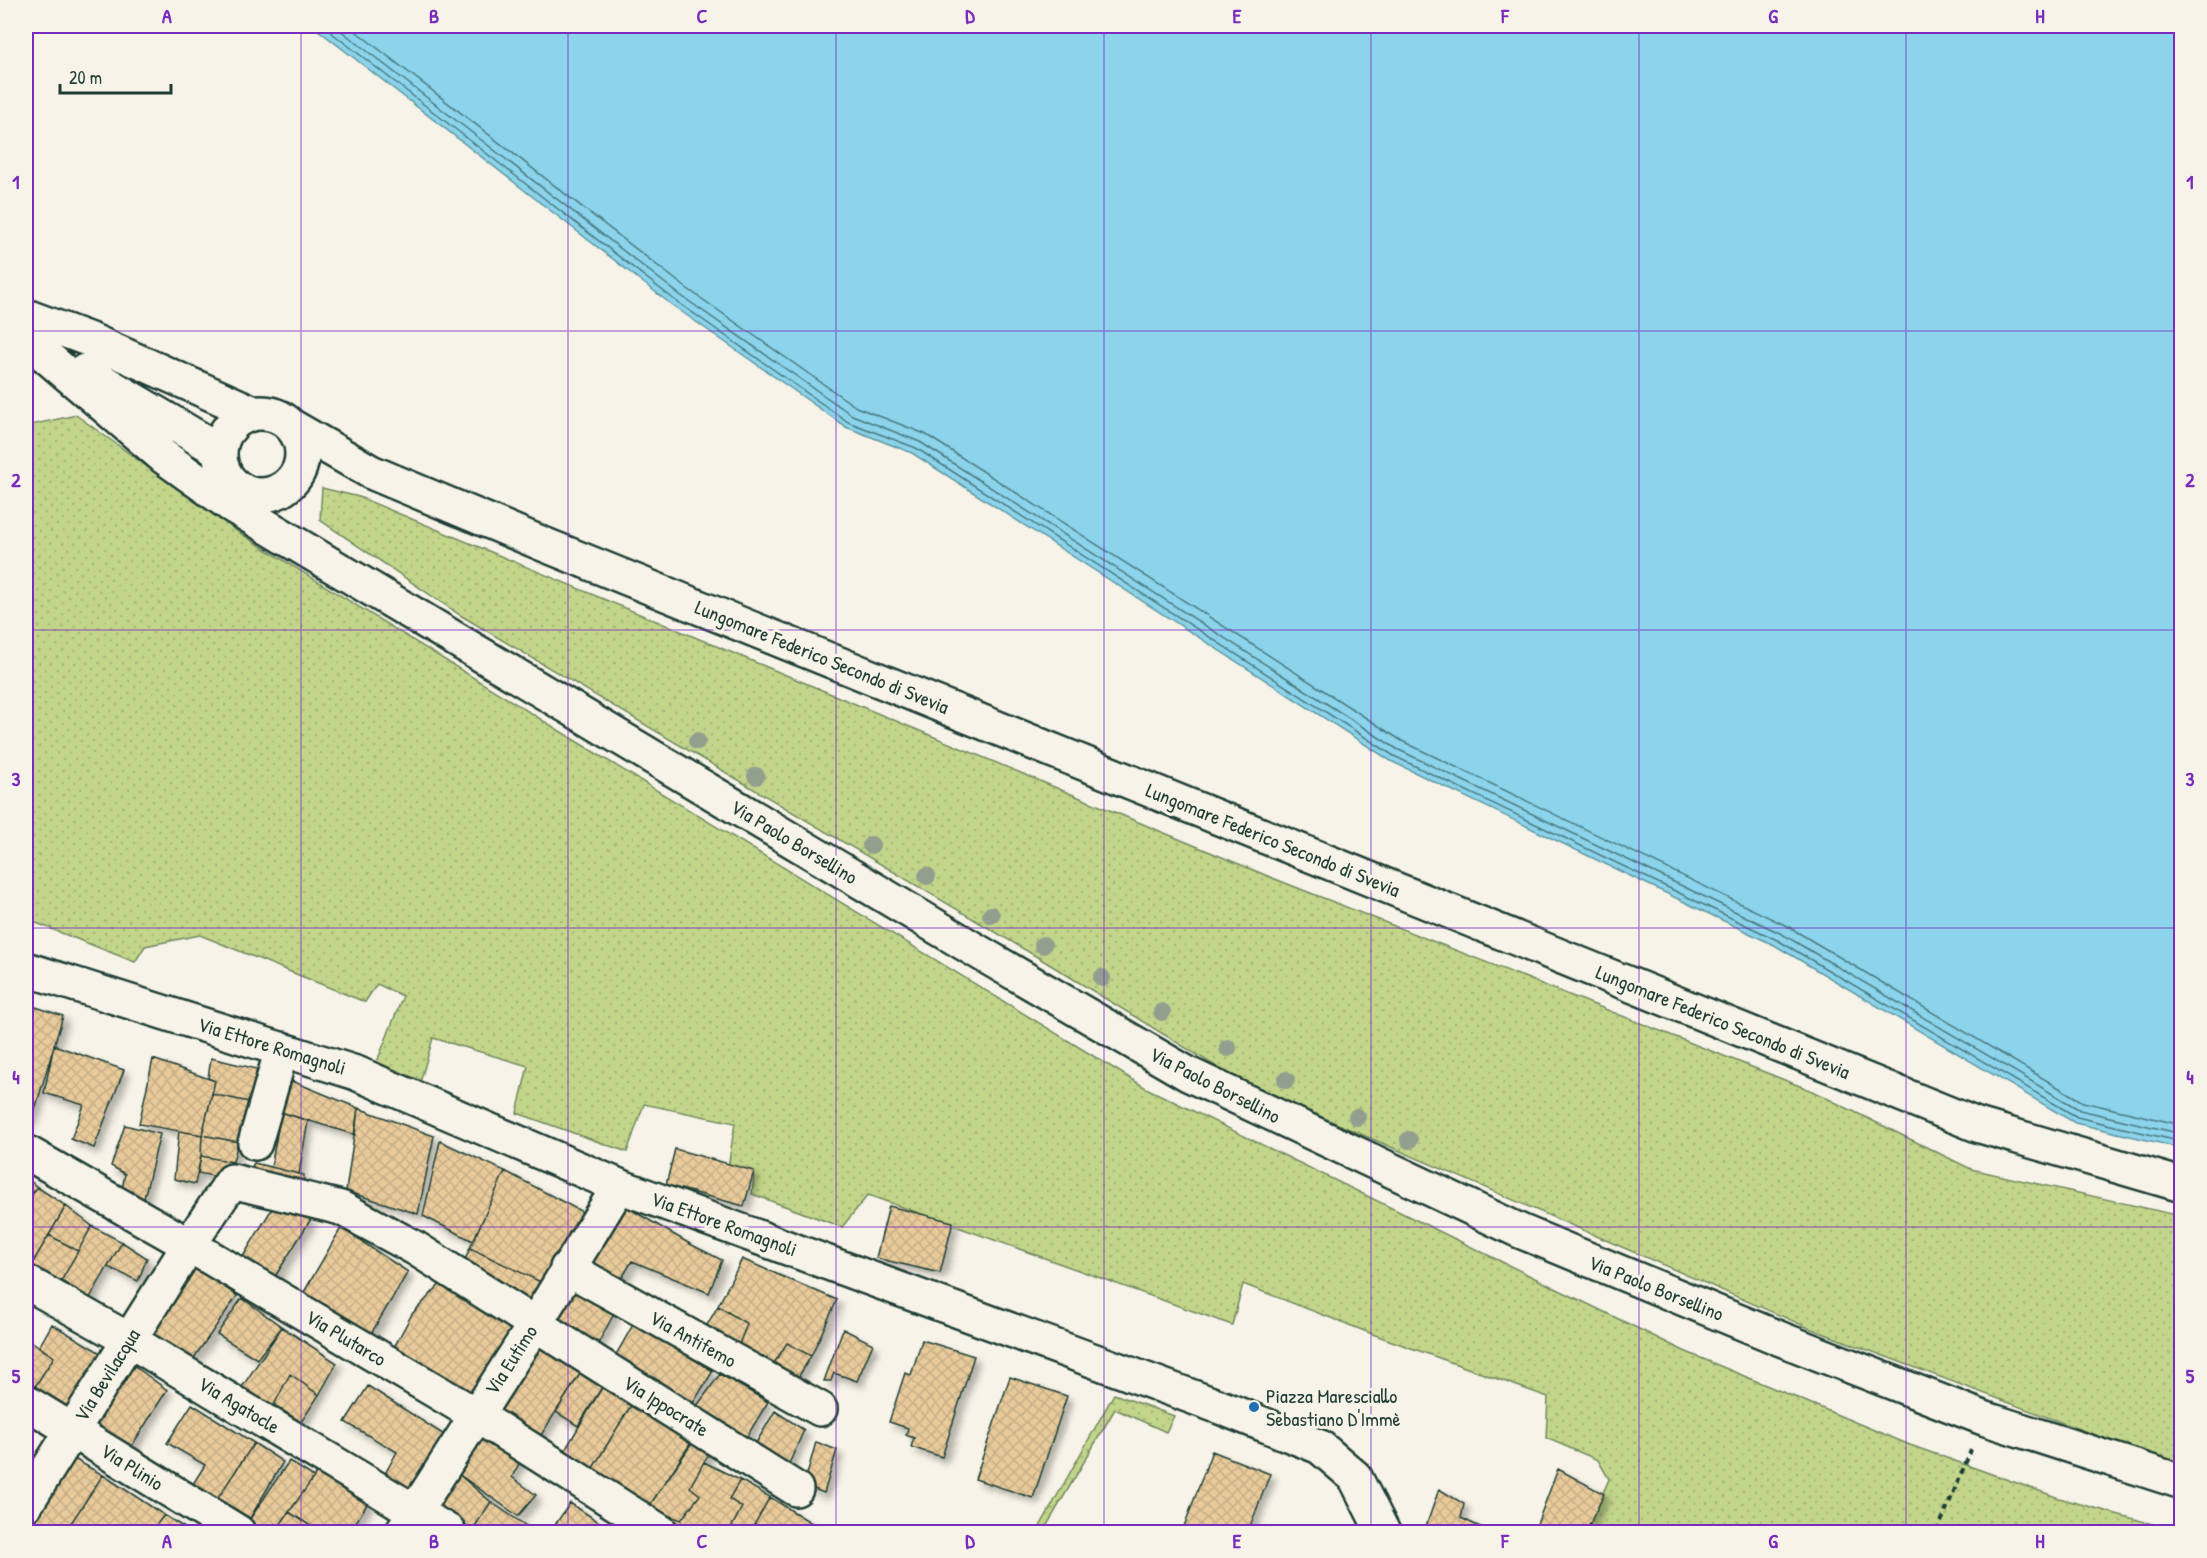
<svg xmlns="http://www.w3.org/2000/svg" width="2207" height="1558" font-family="'Patrick Hand',sans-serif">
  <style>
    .grass { fill: url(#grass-dots); stroke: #70895f; stroke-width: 1.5 }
    .water { fill: #8bd4ec; stroke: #6098a2; stroke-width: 1.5 }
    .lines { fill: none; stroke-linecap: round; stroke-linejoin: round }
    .shore { stroke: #4a797e; stroke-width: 1.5 }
    .building { fill: url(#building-cross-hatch); stroke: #1f3d34; stroke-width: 1.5; filter: url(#shadow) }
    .minor-casing { stroke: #1f3d34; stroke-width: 38 }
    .path { stroke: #1f3d34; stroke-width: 4; stroke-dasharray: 6 4.5; stroke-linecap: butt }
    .minor { stroke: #f7f3e8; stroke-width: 33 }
    .tree { fill: #929f8e }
    .grid { fill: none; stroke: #7b2cbf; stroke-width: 1.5; stroke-opacity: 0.55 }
    .poi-dot { fill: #1f6fb2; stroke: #f7f3e8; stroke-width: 2 }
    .labels { text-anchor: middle; stroke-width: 6; stroke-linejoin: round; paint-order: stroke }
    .street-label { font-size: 20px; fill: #1f3d34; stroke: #f7f3e8 }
    .poi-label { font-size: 20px; fill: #1f3d34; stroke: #f7f3e8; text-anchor: start }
    .neatline { fill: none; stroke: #7b2cbf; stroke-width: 2 }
    .grid-label { font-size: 20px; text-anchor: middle; font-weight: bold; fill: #7b2cbf }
  </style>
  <defs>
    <pattern id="grass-dots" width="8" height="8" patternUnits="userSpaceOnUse" patternTransform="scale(1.5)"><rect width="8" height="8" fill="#c2d58a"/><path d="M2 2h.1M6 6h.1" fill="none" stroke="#a6b878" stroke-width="1.8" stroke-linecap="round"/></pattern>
    <pattern id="building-cross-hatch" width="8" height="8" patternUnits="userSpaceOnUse" patternTransform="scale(1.5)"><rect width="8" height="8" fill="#e8ca9b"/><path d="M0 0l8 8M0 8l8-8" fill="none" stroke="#c7ae86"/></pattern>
    <filter id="shadow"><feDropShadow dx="5.5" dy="5.5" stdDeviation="3" flood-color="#0004"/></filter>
  </defs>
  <rect width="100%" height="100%" fill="#f7f3e8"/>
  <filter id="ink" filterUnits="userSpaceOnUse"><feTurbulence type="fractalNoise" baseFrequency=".0167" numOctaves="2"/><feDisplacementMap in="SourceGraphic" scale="12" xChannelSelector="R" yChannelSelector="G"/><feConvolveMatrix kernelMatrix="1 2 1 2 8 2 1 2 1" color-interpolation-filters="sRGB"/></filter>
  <g filter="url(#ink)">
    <path class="grass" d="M76,415l162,117 359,222 549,334 538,263 226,94 149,53 122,34h-595l23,-53 -11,-19 -52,-22 2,-41 -173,-62 -132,-51 -11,41 -364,-130 -26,32 -90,-33 2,-18 -26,-8 7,-45 -91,-19 -17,48 -110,-39 11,-47 -95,-28 -13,45 -44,-19 27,-68 -26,-12 -12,18 -165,-67 -55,11 -10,16 -109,-43v-493z
      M322,488l37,9 911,380 540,213 161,79 210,47v251l-372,-139 -566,-245 -199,-122 -584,-346 -140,-95z
      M1114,1394l60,22 -8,16 -51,-23 -72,123h-6z"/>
    <path class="water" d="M313,26h1868v1122l-106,-25 -299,-177 -385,-185 -479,-308 -66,-26 -174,-122z"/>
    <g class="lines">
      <path class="shore" d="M323,26l353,275 172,121 68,26 478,308 385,185 298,176 105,25
        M335,26l345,269 172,120 68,27 477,307 385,185 298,176 102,24
        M349,26l336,261 171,120 69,27 477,307 385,185 296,176 99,23"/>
    </g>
    <path class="building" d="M36,1007l27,9 -29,97 -8,12v-98z
      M54,1045l70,25 -30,78 -23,-9 13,-34 -40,-12z
      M211,1058l46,11 -8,33 -37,-8 3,-13 -7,-3z
      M153,1059l62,22 -13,54 -63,-11z
      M292,1081l66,27 -3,27 -74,-23z
      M212,1094l37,8 -5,41 -42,-8z
      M358,1108l76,28 -16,78 -72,-23z
      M281,1112l27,9 -9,53 -28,-7z
      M125,1125l35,9 -17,68 -22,-9 4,-19 -14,-8z
      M179,1131l23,4 -1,21 -6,28 -21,-5z
      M202,1135l36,7 -5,20 -32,-6z
      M440,1141l65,30 -32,70 -50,-25z
      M675,1149l79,22 -10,35 -78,-21z
      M201,1156l32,6 -5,17 -30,-6z
      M254,1163l50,12 -2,18 -58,-15z
      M505,1171l83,44 -41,70 -77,-37z
      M26,1177l11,10 -11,15z
      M37,1187l29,19 -40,68v-69z
      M276,1202l35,17 -40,64 -32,-20z
      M66,1206l26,20 -14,25 -29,-16z
      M625,1206l65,38 32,16 -13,33 -77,-32 -14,24 -34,-18z
      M889,1206l64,16 -13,51 -64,-15z
      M92,1226l30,16 -38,66 -29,-16z
      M341,1228l67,44 -39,65 -69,-38z
      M49,1235l29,16 -23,41 -29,-18z
      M122,1242l25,16 -9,23 -30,-14z
      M470,1248l77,37 -13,22 -72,-40z
      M742,1259l95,41 -26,56 -24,-13 -16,25 -35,-16 11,-28 -29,-18z
      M189,1262l48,34 -48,69 -48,-28z
      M446,1278l75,49 -47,77 -82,-53 20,-37z
      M576,1285l40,25 -22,41 -41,-30z
      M242,1298l40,29 -25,32 -40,-25z
      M718,1306l29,18 -11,28 -33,-20z
      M634,1323l79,48 -23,37 -77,-48z
      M52,1324l52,31 -35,61 -40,-20 25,-39 -15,-10z
      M282,1327l55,36 -18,32 -29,-21 -18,35 -32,-19z
      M843,1329l30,15 -16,37 -23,-8 -3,8h-7z
      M922,1340l52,16 -32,101 -31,-10 3,-9 -8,-3 2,-7 -19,-6 16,-49 6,2z
      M31,1341l23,16 -25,39 -3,-2v-45z
      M542,1343l43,23 -49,77 -40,-27z
      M787,1343l24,13 -15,25 -25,-13z
      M133,1365l34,25 -39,62 -37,-21z
      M585,1366l22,13 -29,47 -22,-14z
      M290,1374l29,21 -18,27 -27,-17z
      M720,1374l48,28 -22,36 -52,-28z
      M1010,1377l57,19 -34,102 -58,-19z
      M607,1379l26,23 -45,74 -27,-19z
      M368,1386l81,52 -34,59 -33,-18 15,-27 -52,-30z
      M633,1402l60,40 -46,67 -59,-33z
      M192,1404l62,39 -40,61 -25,-14 16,-25 -38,-22z
      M775,1411l29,19 -16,36 -35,-18z
      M483,1435l39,23 -10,19 24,18 -18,21 -61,-43z
      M694,1438l16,13 -20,36 10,8 -19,25 -11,-4 -7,11 -20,-11z
      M816,1442l21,8 -13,43 -20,-8z
      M254,1443l29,19 -37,63 -32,-21z
      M1212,1451l58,23 -22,58h-66z
      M67,1455l36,20 -38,57h-25l-14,-10z
      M289,1461l25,16 -39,55h-17l-12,-7z
      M704,1462l36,18 -11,19 13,8 -13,25h-57l-9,-5 7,-11 11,4 19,-25 -10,-8z
      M1558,1469l46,25 -18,38h-52z
      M319,1470l50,31 -19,31h-30l-31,-20z
      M457,1473l34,29 -20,30h-5l-34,-21z
      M103,1475l61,40 -13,17h-86z
      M740,1480l30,17 -20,35h-21l13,-25 -13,-8z
      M1439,1489l25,15 -3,14 30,14h-67z
      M770,1497l56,35h-76z
      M491,1502l44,30h-64z
      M570,1503l35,23 -5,6h-50z
      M289,1512l31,20h-45z
      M164,1515l24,15 -1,2h-36z"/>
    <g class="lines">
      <g class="minor-casing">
        <path id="minor" d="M26,316l67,25 161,72
          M26,339l138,118 67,48 751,449 206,120 332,157 261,108 205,80 196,63
          M85,371l135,80
          M220 454a41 41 0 1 1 82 0a41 41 0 1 1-82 0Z
          M291,426l80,46 172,72 1434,581 205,60
          M26,969l330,104 263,113 601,221 100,40 35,30 28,55
          M255,1143l27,-94
          M26,1152l163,93 287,170 185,117
          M567,1268l253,141
          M26,1282l103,58 320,192
          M26,1402l212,130
          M26,1504l163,-259 43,-64 109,27 74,40 381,241
          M402,1532l133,-208 84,-138"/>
      </g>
      <path class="path" d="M1937,1532l34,-82"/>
      <use href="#minor" class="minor"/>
    </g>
    <g class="tree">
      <circle cx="697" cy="741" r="9"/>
      <circle cx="756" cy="776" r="9"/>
      <circle cx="871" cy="845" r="9"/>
      <circle cx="927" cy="876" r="9"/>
      <circle cx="991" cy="915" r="9"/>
      <circle cx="1043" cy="945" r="9"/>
      <circle cx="1102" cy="978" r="9"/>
      <circle cx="1162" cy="1012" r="9"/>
      <circle cx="1228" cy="1048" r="9"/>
      <circle cx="1286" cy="1080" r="9"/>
      <circle cx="1357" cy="1117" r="9"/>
      <circle cx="1409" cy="1140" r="9"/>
    </g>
  </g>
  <path class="grid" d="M301,26v1506M568,26v1506M836,26v1506M1104,26v1506M1371,26v1506M1639,26v1506M1906,26v1506M26,331h2156M26,630h2156M26,928h2156M26,1227h2156"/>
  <circle class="poi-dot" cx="1254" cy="1407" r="6"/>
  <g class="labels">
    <g class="street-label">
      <text transform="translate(822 657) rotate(22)" y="7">Lungomare Federico Secondo di Svevia</text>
      <text transform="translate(1273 840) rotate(22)" y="7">Lungomare Federico Secondo di Svevia</text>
      <text transform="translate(794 842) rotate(31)" y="7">Via Paolo Borsellino</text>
      <text transform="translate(1723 1022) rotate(22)" y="7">Lungomare Federico Secondo di Svevia</text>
      <text transform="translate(272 1046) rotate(17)" y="7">Via Ettore Romagnoli</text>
      <text transform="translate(1215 1085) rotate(27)" y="7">Via Paolo Borsellino</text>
      <text transform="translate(724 1224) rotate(20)" y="7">Via Ettore Romagnoli</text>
      <text transform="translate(1656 1288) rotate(22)" y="7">Via Paolo Borsellino</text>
      <text transform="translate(346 1338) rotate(31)" y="7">Via Plutarco</text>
      <text transform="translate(693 1339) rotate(29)" y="7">Via Antifemo</text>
      <text transform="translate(511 1360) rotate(-57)" y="7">Via Eutimo</text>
      <text transform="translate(107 1375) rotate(-58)" y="7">Via Bevilacqua</text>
      <text transform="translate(239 1405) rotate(31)" y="7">Via Agatocle</text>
      <text transform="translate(666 1406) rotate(32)" y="7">Via Ippocrate</text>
      <text transform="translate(132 1467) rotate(32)" y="7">Via Plinio</text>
    </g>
    <g class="poi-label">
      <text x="1266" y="1403">Piazza Maresciallo<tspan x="1266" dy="23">Sebastiano D'Immè</tspan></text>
    </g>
  </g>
  <rect width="2207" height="1558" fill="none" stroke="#f7f3e8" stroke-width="66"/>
  <path d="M60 84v9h111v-9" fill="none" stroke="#1f3d34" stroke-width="3"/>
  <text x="69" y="84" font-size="18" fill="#1f3d34" stroke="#f7f3e8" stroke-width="4.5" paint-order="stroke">20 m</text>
  <rect x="33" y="33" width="2141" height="1492" class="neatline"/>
  <g class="grid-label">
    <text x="167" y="23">A</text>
    <text x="434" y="23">B</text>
    <text x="702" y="23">C</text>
    <text x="970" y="23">D</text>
    <text x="1237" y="23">E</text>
    <text x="1505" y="23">F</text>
    <text x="1773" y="23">G</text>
    <text x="2040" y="23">H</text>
    <text x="16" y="189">1</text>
    <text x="2190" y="189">1</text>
    <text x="16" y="487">2</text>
    <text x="2190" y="487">2</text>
    <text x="16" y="786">3</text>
    <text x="2190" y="786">3</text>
    <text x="16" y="1084">4</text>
    <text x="2190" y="1084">4</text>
    <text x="16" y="1383">5</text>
    <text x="2190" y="1383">5</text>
    <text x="167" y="1548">A</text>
    <text x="434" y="1548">B</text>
    <text x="702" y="1548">C</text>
    <text x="970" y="1548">D</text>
    <text x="1237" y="1548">E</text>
    <text x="1505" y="1548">F</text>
    <text x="1773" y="1548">G</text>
    <text x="2040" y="1548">H</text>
  </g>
</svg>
